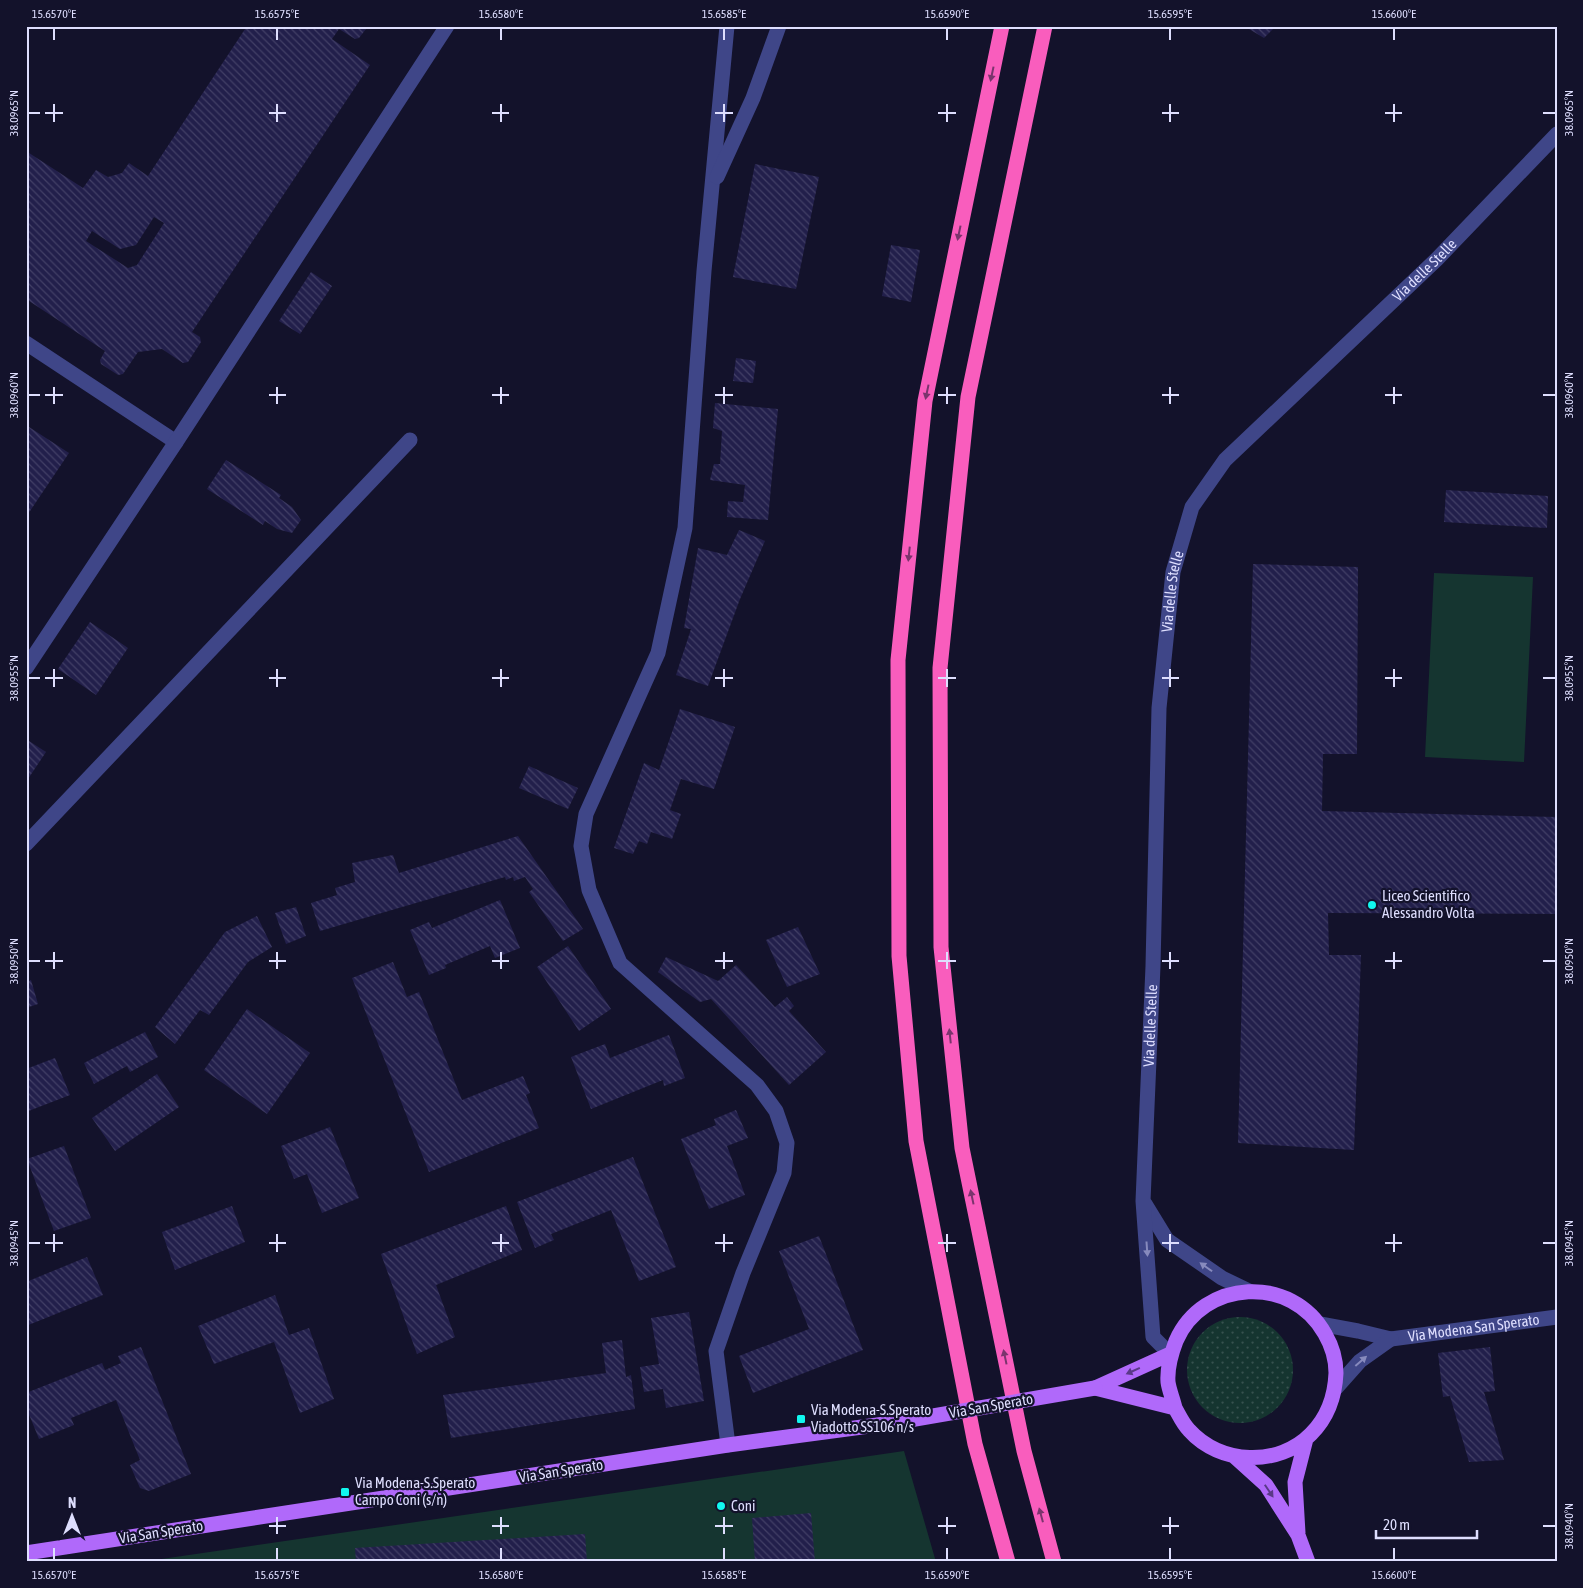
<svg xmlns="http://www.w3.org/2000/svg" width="1583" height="1588" font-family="'Asap Condensed',sans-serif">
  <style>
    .grass { fill: url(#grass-dots) }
    .garden { fill: #153530 }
    .building { fill: url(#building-back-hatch); fill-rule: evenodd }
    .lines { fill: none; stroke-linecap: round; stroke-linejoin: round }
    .minor { stroke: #3f4688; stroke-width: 15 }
    .major { stroke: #b069fa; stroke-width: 15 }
    .highway { stroke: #f95dbd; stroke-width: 15 }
    .major-bridge { stroke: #b069fa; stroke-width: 15 }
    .oneway { fill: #7a346d }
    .oneway2 { fill: #878abd }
    .oneway3 { fill: #5a3988 }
    .ticks { fill: none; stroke: #dedefe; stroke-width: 2 }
    .poi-dot { fill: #11f7ef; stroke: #13122b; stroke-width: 2 }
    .labels { text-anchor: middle; stroke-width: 4.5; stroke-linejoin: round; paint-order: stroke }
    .street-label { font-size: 15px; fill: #dedefe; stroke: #13122b }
    .poi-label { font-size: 15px; fill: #dedefe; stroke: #13122b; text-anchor: start }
    .neatline { fill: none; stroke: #dedefe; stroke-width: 2 }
    .ticks-label { font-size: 12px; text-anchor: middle; fill: #dedefe }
  </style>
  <defs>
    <pattern id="grass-dots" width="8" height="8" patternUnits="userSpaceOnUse" patternTransform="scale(1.25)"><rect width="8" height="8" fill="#153530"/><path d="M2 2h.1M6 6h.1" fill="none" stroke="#37524f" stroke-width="1.8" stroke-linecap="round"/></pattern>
    <pattern id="building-back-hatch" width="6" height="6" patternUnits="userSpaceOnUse" patternTransform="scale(1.25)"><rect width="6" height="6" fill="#221f4b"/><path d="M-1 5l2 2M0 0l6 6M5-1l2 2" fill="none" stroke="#423f66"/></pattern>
  </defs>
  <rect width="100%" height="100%" fill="#13122b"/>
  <path class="grass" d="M1187 1370a53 53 0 1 1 106 0a53 53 0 1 1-106 0Z"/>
  <path class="garden" d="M1434,573l99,4 -9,185 -99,-5z
    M904,1451l32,111h-795z"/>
  <path class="building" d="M247,26h118l1,3 -7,9 -4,1 -16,-10 -7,10 38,26 -178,267 8,5 1,5 -13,20 -5,1 -21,-14 -24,3 -15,22 -5,1 -17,-11 -1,-4 5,-9 -79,-52v-148l57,37 13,-18 12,7 14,-4 7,-10 19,13zM154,217l10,6 -27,42 -9,3 -42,-27 6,-10 28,18 16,-4z
    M1244,26h32l-12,12z
    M755,164l64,13 -23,112 -63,-12z
    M891,245l29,5 -9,52 -29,-6z
    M311,272l21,14 -32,48 -21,-13z
    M736,358l20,3 -3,22 -20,-2z
    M715,403l63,6 -10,111 -41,-3 1,-16 15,1 2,-17 -35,-5 4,-16h6l2,-33 -9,-3z
    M26,425l43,28 -43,64z
    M226,460l55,35 -2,3 13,9 9,13 -9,13 -15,-4 -12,-8 -2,4 -56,-36z
    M1446,490l102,6 -1,32 -103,-6z
    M739,530l26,11 -25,58 -32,87 -32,-11 15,-46 -7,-1 14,-80 29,7z
    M1253,564l105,3 -1,187h-34l-1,57 235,6v97l-229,-1 1,42h32l-7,195 -116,-7z
    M90,622l38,26 -32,47 -38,-26z
    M680,709l55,18 -21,62 -33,-10 -11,31 11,4 -9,25 -21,-7 -4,12 -8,-3 -6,13 -19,-6 30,-85 15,7z
    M26,739l20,13 -20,30z
    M529,766l49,22 -10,21 -49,-21z
    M518,836l65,93 -20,12 -34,-49 4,-3 -8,-12 -11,4 -1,-4 -7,3 -1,-3 -185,54 -9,-28 26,-8 -2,-7 20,-6 -3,-19 41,-8 6,18z
    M500,900l20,48 -25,10 -5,-12 -45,19 1,3 -17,7 -19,-45 19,-8 3,6z
    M296,907l10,29 -20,8 -11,-31z
    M257,916l15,31 -24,15 -39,53 -9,-5 -25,34 -20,-17 70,-95z
    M798,927l22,47 -33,13 -21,-47z
    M568,946l43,63 -32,22 -42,-64z
    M666,957l52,24 18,-16 39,42 12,-10 7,9 -5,5 37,41 -37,33 -78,-86 -11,3 -42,-30z
    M393,962l14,35 12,-5 43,108 61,-24 7,17 -4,2 13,33 -110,44 -77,-194z
    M31,980l7,24 -12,4v-26z
    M247,1009l63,44 -43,61 -63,-44z
    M145,1032l13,25 -28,15 -3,-6 -33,18 -10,-21z
    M669,1035l16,43 -21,8 -1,-6 -72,29 -20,-52 34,-13 5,14z
    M55,1058l15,37 -44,17v-43z
    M157,1074l22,33 -64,44 -23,-33z
    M736,1110l12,28 -21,8 18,49 -36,14 -28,-70 35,-14 -2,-6z
    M330,1127l29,71 -37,15 -15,-39 -13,5 -13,-33z
    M64,1146l27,72 -37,13 -27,-72z
    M633,1157l43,110 -37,14 -28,-71 -60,24 3,6 -19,8 -18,-46z
    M232,1206l13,36 -70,28 -13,-38z
    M506,1206l16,44 -86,35 19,52 -38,17 -36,-100z
    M819,1236l44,114 -110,43 -14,-37 70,-27 -30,-78z
    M87,1257l16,38 -77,31v-44z
    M275,1295l14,40 20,-7 25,71 -34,14 -26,-71 -60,22 -16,-38z
    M689,1312l15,89 -38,7 -3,-19 -19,3 -4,-25 19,-3 -8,-46z
    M622,1340l4,37 5,-2 4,34 -184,29 -8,-43 163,-22 -4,-30z
    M141,1347l50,127 -42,17 -9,-3 -10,-23 10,-5 -24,-60 -45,18 3,7 -35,14 -13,-32v-14l76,-30 3,7 16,-7 -3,-7z
    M1490,1347l5,44 -11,1 20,68 -35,2 -19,-66 -7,1 -5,-44z
    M811,1513l4,49h-60l-3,-44z
    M585,1534l2,28h-231l-1,-14z"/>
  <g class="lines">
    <g class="minor">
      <path d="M727,26l-23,245 -19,257 -27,125 -72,161 -5,32 8,44 31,73 137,122 19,26 11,32 -3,30 -41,100 -27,78 12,94"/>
      <path d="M717,177l36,-79 26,-72"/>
      <path d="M26,343l150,99"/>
      <path d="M26,668l150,-226 271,-416"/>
      <path d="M26,844l384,-404"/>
      <path d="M1145,1204l22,36 55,38 27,13"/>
      <path id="s1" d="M1320,1324l38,7 33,8 166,-22"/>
      <path id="s2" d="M1170,1354l-17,-17 -10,-136 10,-235 6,-258 14,-136 19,-65 33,-47 212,-201 120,-125"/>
      <path d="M1336,1388l24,-27 31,-22"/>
    </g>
    <path class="major" d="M1095,1388l80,20c4,7 8,16 14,22 31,35 90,37 122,4 17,-17 24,-37 25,-61 0,-14 -4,-27 -11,-39 -33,-60 -122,-55 -149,7 -5,13 -9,27 -8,41 1,8 5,17 7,26
      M1095,1388l75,-34
      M1235,1457l31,28 32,50 10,27
      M1298,1533l-3,-51 11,-43
      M26,1553l702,-108 164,-22"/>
    <path class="highway" d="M1002,26l-77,375 -27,259 1,296 17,185 59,303 33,118
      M1045,26l-77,371 -28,271 1,279 21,201 62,303 30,111"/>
    <path class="major-bridge" d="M892,1423l203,-35"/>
  </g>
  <defs><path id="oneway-solid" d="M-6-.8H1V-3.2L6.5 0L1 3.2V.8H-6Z" transform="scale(1.25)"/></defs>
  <g class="oneway">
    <use href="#oneway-solid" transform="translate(992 74) rotate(102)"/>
    <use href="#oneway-solid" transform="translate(959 233) rotate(102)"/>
    <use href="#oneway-solid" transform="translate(927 392) rotate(102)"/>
    <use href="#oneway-solid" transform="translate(909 554) rotate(96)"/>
    <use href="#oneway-solid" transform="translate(950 1036) rotate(-96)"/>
    <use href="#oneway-solid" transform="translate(972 1197) rotate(-102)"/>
    <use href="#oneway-solid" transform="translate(1005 1357) rotate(-102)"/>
    <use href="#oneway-solid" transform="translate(1041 1515) rotate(-105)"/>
  </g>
  <g class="oneway2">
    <use href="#oneway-solid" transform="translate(1147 1249) rotate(86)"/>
    <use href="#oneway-solid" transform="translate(1206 1267) rotate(-145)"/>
    <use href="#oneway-solid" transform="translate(1361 1361) rotate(-41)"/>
  </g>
  <g class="oneway3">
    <use href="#oneway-solid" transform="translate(1133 1371) rotate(156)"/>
    <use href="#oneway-solid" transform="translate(1269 1491) rotate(56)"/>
  </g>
  <path class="ticks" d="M54,28v12M277,28v12M501,28v12M724,28v12M947,28v12M1170,28v12M1394,28v12M54,104v18M277,104v18M501,104v18M724,104v18M947,104v18M1170,104v18M1394,104v18M28,113h12M45,113h18M269,113h17M492,113h17M715,113h18M938,113h18M1162,113h17M1385,113h17M1543,113h13M54,387v17M277,387v17M501,387v17M724,387v17M947,387v17M1170,387v17M1394,387v17M28,395h12M45,395h18M269,395h17M492,395h17M715,395h18M938,395h18M1162,395h17M1385,395h17M1543,395h13M54,669v18M277,669v18M501,669v18M724,669v18M947,669v18M1170,669v18M1394,669v18M28,678h12M45,678h18M269,678h17M492,678h17M715,678h18M938,678h18M1162,678h17M1385,678h17M1543,678h13M54,952v17M277,952v17M501,952v17M724,952v17M947,952v17M1170,952v17M1394,952v17M28,961h12M45,961h18M269,961h17M492,961h17M715,961h18M938,961h18M1162,961h17M1385,961h17M1543,961h13M54,1234v18M277,1234v18M501,1234v18M724,1234v18M947,1234v18M1170,1234v18M1394,1234v18M28,1243h12M45,1243h18M269,1243h17M492,1243h17M715,1243h18M938,1243h18M1162,1243h17M1385,1243h17M1543,1243h13M277,1517v17M501,1517v17M724,1517v17M947,1517v17M1170,1517v17M269,1526h17M492,1526h17M715,1526h18M938,1526h18M1162,1526h17M1543,1526h13M54,1548v12M277,1548v12M501,1548v12M724,1548v12M947,1548v12M1170,1548v12M1394,1548v12"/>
  <g class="poi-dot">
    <circle cx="1372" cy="905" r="5"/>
    <rect x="796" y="1414" width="10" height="10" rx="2.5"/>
    <rect x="340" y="1487" width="10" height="10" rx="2.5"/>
    <circle cx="721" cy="1506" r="5"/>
  </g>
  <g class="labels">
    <g class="street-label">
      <text dy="5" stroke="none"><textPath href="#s2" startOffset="1191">Via delle Stelle</textPath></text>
      <text dy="5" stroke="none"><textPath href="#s2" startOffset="771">Via delle Stelle</textPath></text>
      <text dy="5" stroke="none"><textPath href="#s2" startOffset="336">Via delle Stelle</textPath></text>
      <text dy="5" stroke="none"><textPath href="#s1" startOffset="156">Via Modena San Sperato</textPath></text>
      <text transform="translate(991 1406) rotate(-10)" y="5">Via San Sperato</text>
      <text transform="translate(561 1471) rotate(-9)" y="5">Via San Sperato</text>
      <text transform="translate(161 1532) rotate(-9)" y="5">Via San Sperato</text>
    </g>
    <g class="poi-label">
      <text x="1382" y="901">Liceo Scientifico<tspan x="1382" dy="17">Alessandro Volta</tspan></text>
      <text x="811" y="1415">Via Modena-S.Sperato<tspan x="811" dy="17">Viadotto SS106 n/s</tspan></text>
      <text x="355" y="1488">Via Modena-S.Sperato<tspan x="355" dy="17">Campo Coni (s/n)</tspan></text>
      <text x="731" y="1511">Coni</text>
    </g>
  </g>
  <rect width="1583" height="1588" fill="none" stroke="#13122b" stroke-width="55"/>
  <g transform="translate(72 1516)" stroke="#13122b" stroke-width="4" paint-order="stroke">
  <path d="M0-4L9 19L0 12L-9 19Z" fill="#dedefe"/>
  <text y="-8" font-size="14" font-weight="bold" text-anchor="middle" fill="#dedefe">N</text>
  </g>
  <path d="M1376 1530v8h101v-8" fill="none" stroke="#dedefe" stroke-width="2.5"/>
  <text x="1383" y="1530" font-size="15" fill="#dedefe" stroke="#13122b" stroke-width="4" paint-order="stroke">20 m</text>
  <rect x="28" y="28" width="1528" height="1532" class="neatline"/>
  <g class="ticks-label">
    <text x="54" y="18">15.6570°E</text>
    <text x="277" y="18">15.6575°E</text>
    <text x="501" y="18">15.6580°E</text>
    <text x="724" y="18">15.6585°E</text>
    <text x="947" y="18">15.6590°E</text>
    <text x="1170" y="18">15.6595°E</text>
    <text x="1394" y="18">15.6600°E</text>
    <text transform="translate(14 113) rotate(-90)" y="4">38.0965°N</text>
    <text transform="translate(1569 113) rotate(-90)" y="4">38.0965°N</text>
    <text transform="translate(14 395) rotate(-90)" y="4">38.0960°N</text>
    <text transform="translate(1569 395) rotate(-90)" y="4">38.0960°N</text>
    <text transform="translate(14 678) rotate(-90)" y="4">38.0955°N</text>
    <text transform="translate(1569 678) rotate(-90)" y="4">38.0955°N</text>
    <text transform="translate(14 961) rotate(-90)" y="4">38.0950°N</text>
    <text transform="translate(1569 961) rotate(-90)" y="4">38.0950°N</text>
    <text transform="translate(14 1243) rotate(-90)" y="4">38.0945°N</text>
    <text transform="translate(1569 1243) rotate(-90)" y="4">38.0945°N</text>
    <text transform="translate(1569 1526) rotate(-90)" y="4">38.0940°N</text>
    <text x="54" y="1579">15.6570°E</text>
    <text x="277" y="1579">15.6575°E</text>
    <text x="501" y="1579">15.6580°E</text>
    <text x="724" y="1579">15.6585°E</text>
    <text x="947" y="1579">15.6590°E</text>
    <text x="1170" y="1579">15.6595°E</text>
    <text x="1394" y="1579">15.6600°E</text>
  </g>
</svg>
